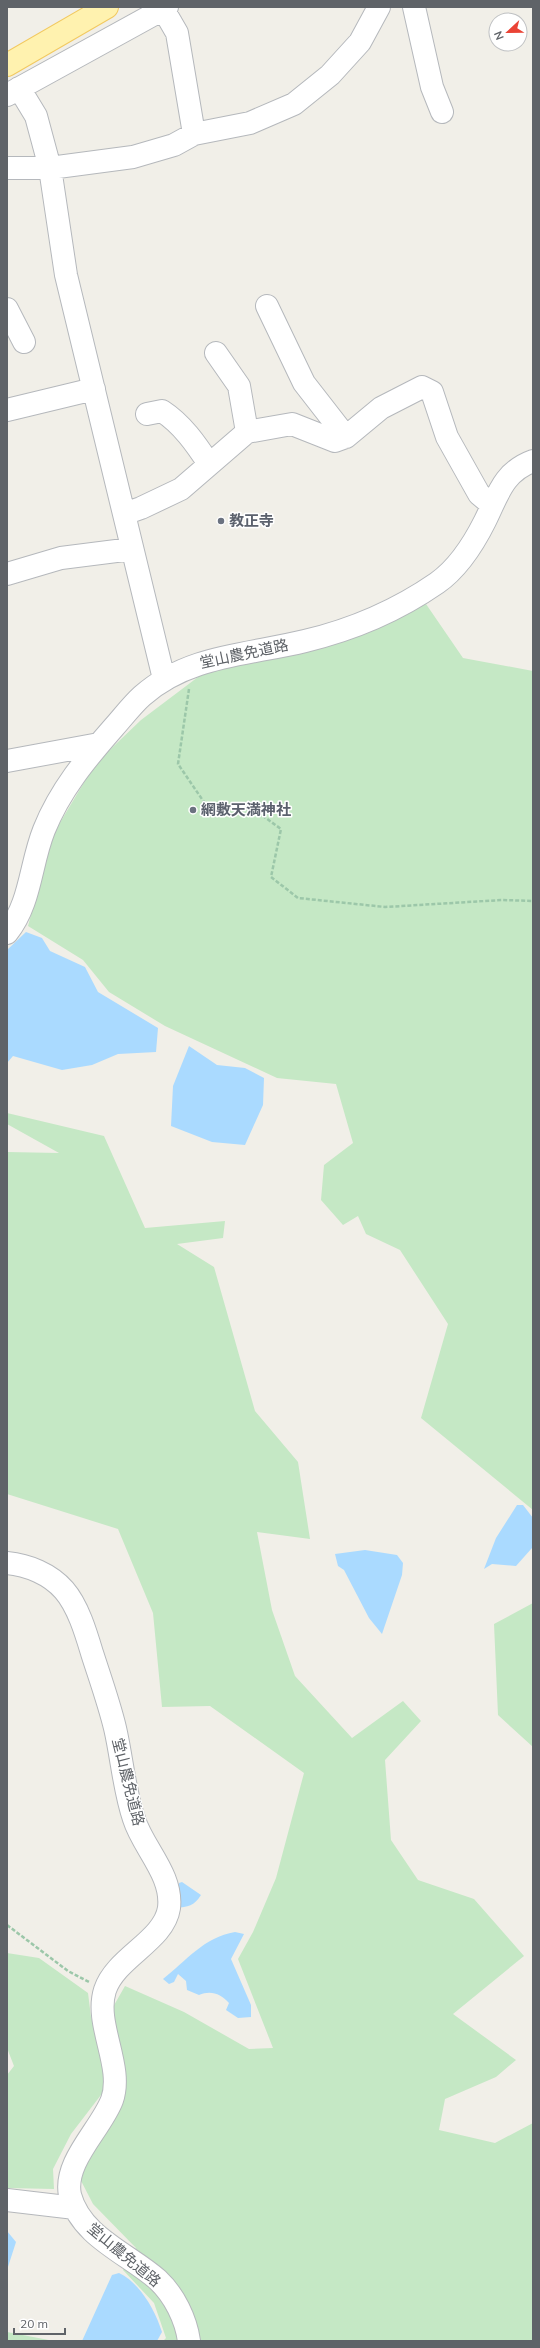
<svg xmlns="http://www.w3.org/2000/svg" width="540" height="2348" font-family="Mulish,'Noto Sans JP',sans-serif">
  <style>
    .green { fill: #c5e8c5 }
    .water { fill: #aadaff }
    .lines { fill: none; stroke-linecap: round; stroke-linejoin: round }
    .minor-casing { stroke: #b5b8bc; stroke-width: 24 }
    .major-casing { stroke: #f2c960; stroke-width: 24 }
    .path { stroke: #9cc7a9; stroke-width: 2.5; stroke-dasharray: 4 2; stroke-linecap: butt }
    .minor { stroke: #fff; stroke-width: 22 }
    .major { stroke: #fff2af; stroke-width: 22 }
    .worship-dot { fill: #6b7280; stroke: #fff; stroke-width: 1.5 }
    .labels { text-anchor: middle; stroke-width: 3; stroke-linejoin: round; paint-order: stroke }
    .worship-label { font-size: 15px; font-weight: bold; fill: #5b616d; stroke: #fff; text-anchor: start }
    .street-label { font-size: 15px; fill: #5f6368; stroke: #fff }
  </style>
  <rect width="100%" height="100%" fill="#f1efe8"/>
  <path class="green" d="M426,604l37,54 70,13v839l-112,-92 27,-94 -48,-74 -34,-16 -8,-18 -15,9 -22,-25 3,-35 29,-22 -17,-59 -59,-6 -112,-52 -56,-34 -26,-32 -55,-34 24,-90 43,-72 46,-44 65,-49 115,-24z
    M7,1113l97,23 41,92 80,-7 -2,17 -46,6 37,23 41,144 43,51 12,77 -53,-7 15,78 23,66 57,62 51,-37 18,20 -36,39 6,80 27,40 56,19 50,57 -71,58 63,46 -20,17 -51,22 -6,31 56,13 38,-20v218h-370l3,-3 -12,-35 -31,-33 13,-22 -43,-44 -15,-29 43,-78 -12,-83 16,-28 59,26 65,37 24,-1 -35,-89 15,-27 23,-54 28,-105 -94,-67 -48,1 -9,-94 -35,-84 -111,-35v-342l52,1 -52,-29z
    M533,1603v144l-35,-32 -4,-91z
    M7,1953l32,5 49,35 3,24 11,34 2,40 -33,43 -18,35 1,20 -47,-1v-113l7,-9 -7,-18z
    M7,2332l47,9h-47z"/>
  <path class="water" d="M26,932l16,6 8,13 35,16 13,25 60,36 -2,24 -38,2 -26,11 -30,5 -49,-14 -6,7v-113z
    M189,1046l28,19 28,3 19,10 -1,27 -18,40 -33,-3 -41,-16 2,-40z
    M517,1505h6l10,13 -1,30 -16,18 -24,-2 -8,5 12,-31z
    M365,1550l32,5 6,8 -1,12 -20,59 -13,-16 -25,-48 -6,-4 -3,-12z
    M182,1882l19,13c-7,11 -13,12 -25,13l3,-25z
    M235,1932l9,2 -13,25 20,46v12l-13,1 -12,-8 3,-7c-8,-9 -18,-13 -30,-8l-12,-5 -1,-9 -8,-7 -4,8 -5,2 -6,-5c23,-18 41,-42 72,-47z
    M7,2231l9,11 -9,28z
    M119,2273c21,10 36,37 43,59l-5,9h-75l30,-66z"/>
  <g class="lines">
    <g class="minor-casing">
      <path id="minor" d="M162,7l15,26 17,101
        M414,7l18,80 10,25
        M19,88l17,28 14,52 16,107 98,404
        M7,95l160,-88
        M7,168h43l83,-11 41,-12 20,-11 56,-11 44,-19 36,-29 30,-33 19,-35
        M267,306l37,77 42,54
        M7,309l17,33
        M216,353l23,33 8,46
        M7,410l87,-21
        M147,414l15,-3c20,13 34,33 47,53
        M124,514l17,-6 40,-19 66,-57 45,-8 43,17 11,-4 35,-29 41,-21 10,5 15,45 32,57 13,11
        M7,574l54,-16 71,-9
        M7,761l92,-17
        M7,933c24,-30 23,-68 37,-103 16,-40 42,-71 70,-103 9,-10 18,-22 28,-31 46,-41 106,-41 163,-55 46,-11 93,-31 132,-58 20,-14 37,-40 48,-62 13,-26 18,-49 48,-60
        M7,1563c21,2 43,11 57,27 14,16 22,43 28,63 8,25 17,50 23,75 7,30 9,62 19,91 9,29 39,56 35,89 -5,33 -53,49 -64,82 -11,34 19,76 7,110 -11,29 -49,62 -42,95 11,42 59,59 88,85 16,15 28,39 31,61
        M7,2200l68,8"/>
    </g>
    <g class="major-casing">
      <path id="major" d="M7,65l100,-58"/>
    </g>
    <path class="path" d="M189,689l-11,75 28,41 39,-2 36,26 -10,48 27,21 87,9 117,-7 31,1
      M7,1925l61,46 21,11"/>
    <use href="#minor" class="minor"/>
    <use href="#major" class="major"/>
  </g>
  <g class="worship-dot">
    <circle cx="221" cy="521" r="4"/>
    <circle cx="193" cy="810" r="4"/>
  </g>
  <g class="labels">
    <g class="worship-label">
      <text x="229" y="526">教正寺</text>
      <text x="201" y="815">網敷天満神社</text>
    </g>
    <g class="street-label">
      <text transform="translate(244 654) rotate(-12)" y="5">堂山農免道路</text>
      <text transform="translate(128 1782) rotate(76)" y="5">堂山農免道路</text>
      <text transform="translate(124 2255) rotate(40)" y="5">堂山農免道路</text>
    </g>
  </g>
  <rect width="540" height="2348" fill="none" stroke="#5f6368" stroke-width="16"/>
  <g transform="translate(508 32) rotate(248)"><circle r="19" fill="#ffffff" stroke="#bfc1c3"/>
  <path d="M0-3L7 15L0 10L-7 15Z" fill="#ea4335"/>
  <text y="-6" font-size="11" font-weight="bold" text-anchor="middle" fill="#5f6368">N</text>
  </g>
  <path d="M14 2328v6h51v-6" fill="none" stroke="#5f6368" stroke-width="2"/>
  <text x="20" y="2328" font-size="12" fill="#5f6368" stroke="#ffffff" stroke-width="3" paint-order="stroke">20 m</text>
</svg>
